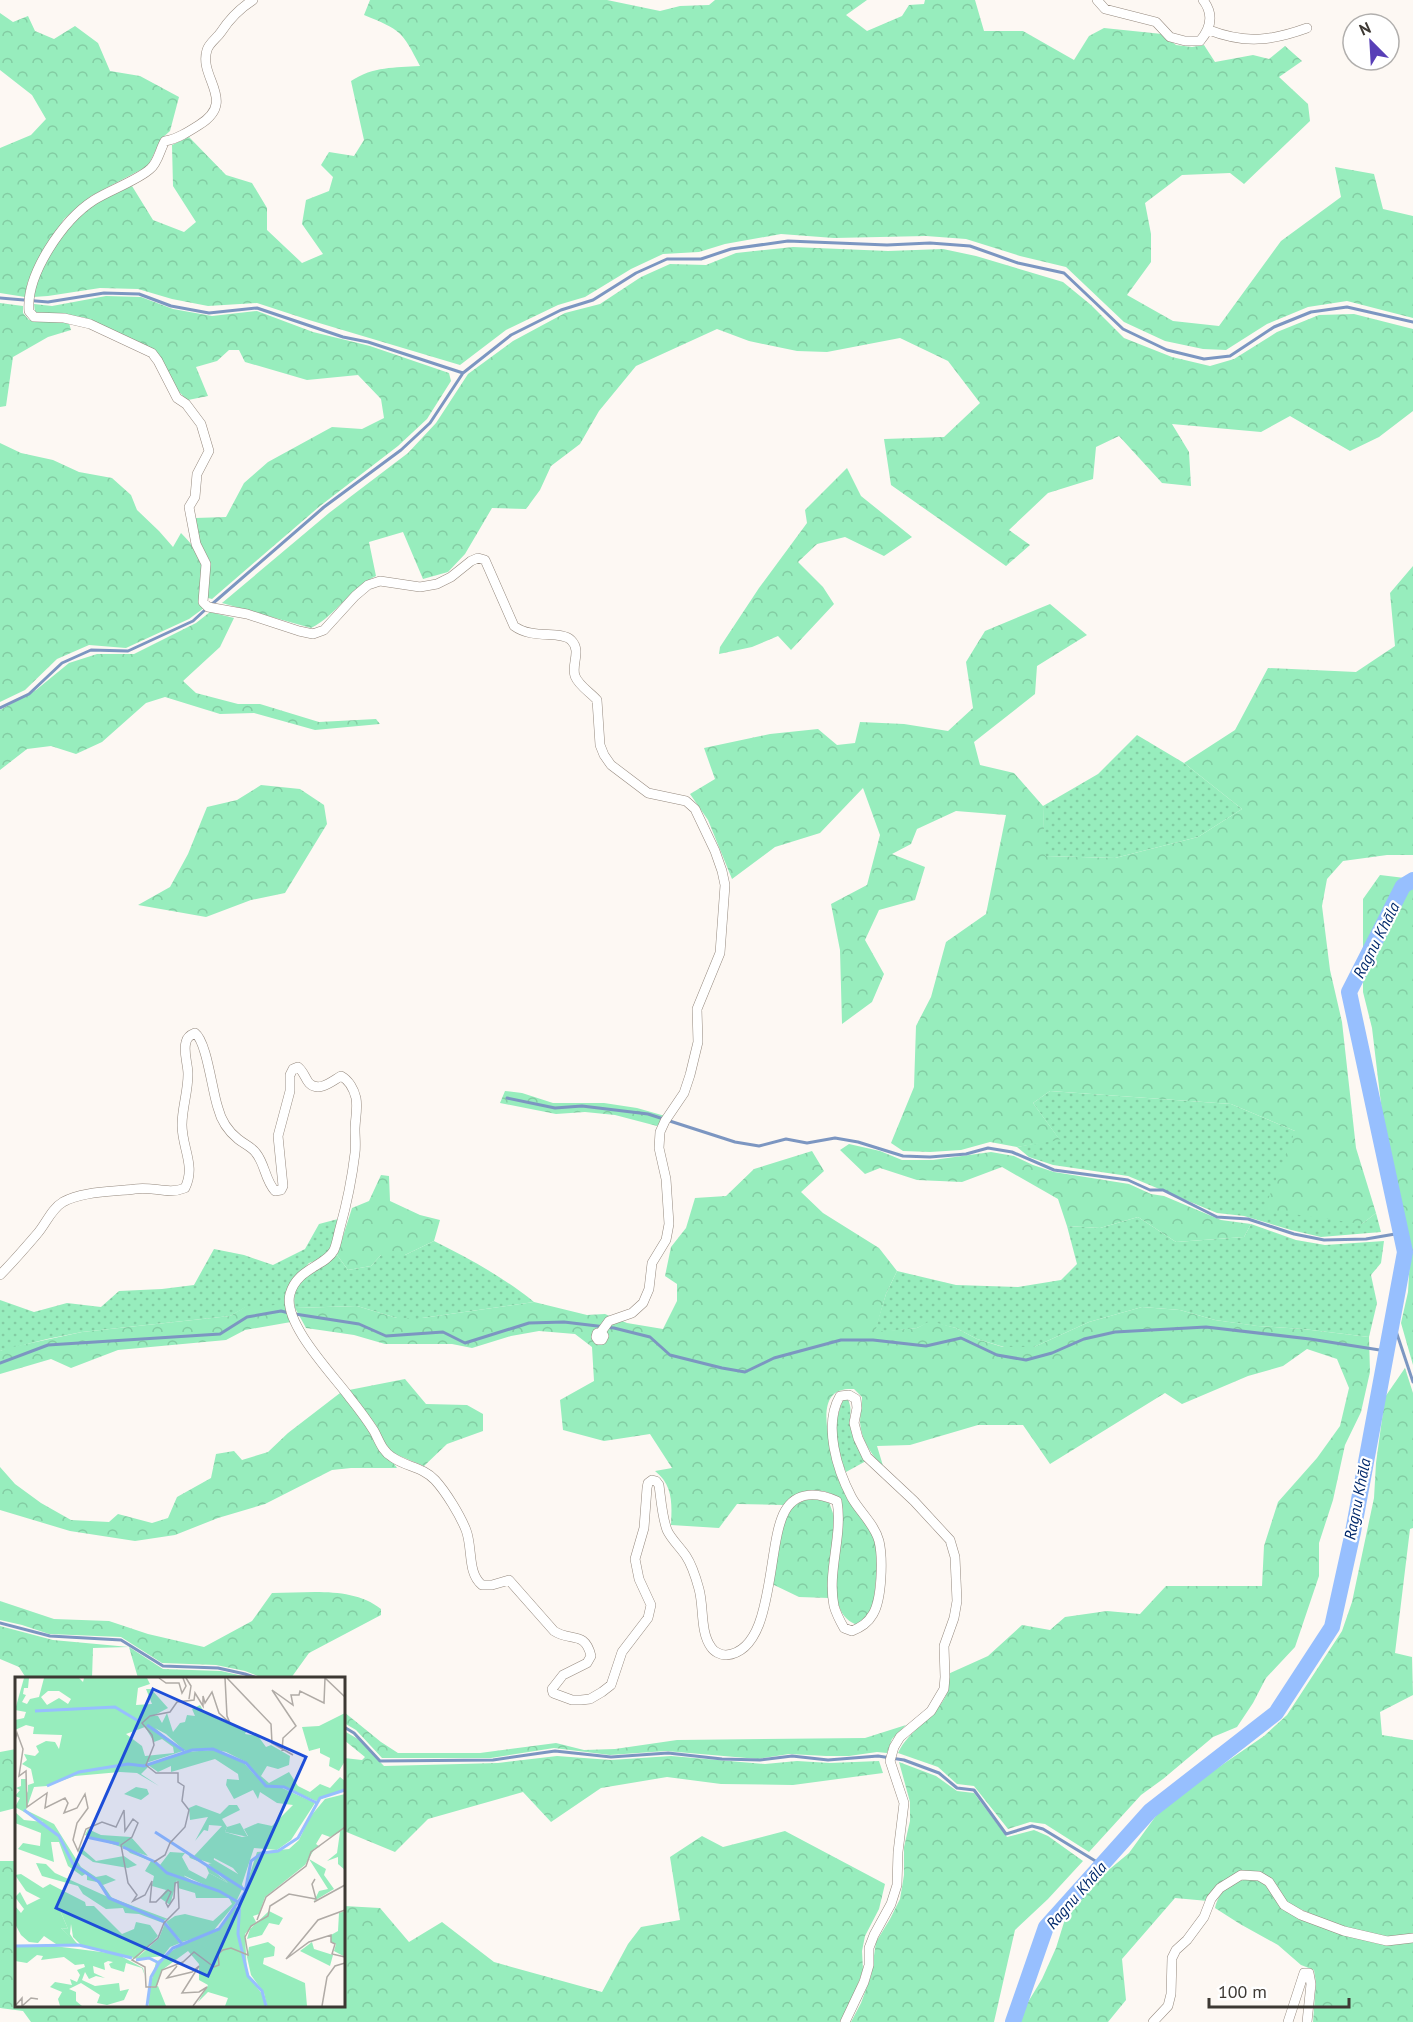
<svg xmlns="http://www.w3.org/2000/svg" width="1413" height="2022" font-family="'PT Sans',sans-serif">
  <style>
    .grass { fill: url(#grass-dots) }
    .forest { fill: url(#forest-crowns) }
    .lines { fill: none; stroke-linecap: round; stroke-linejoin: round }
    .stream { stroke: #7c96c1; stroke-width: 3 }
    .river { stroke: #97bffe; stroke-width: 16 }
    .street-casing { stroke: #95897e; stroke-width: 10 }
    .street { stroke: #fff; stroke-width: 9 }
    .labels { text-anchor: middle; stroke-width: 4.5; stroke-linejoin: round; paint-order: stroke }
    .water-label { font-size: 16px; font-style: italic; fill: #00296c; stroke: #fff }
    .inset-river { fill: none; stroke: #97bffe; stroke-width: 3 }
    .inset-road { fill: none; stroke: #b0aba6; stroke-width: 1.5 }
    .view { fill: #1d4ed8; fill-opacity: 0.15; stroke: #1d4ed8; stroke-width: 3 }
    .inset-edge { fill: none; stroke: #3d3833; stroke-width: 3 }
  </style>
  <defs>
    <pattern id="grass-dots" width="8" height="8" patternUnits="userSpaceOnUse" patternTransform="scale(1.5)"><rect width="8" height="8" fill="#97edbd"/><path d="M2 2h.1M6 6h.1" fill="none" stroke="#83cca3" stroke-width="1.8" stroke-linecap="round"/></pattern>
    <pattern id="forest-crowns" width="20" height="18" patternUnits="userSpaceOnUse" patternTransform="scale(1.5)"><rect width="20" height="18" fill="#97edbd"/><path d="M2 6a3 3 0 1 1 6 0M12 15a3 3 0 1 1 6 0" fill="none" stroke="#83cca3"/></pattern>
  </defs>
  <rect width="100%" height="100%" fill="#fdf8f3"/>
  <path class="grass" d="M1137,735l47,28 58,46 -44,28 -83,21 -71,-2 -1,-50 55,-32z
    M1050,1091l181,13 64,27 67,93 14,-11 5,19 -60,5 -30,-7 -47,-14 -27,-3 -89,-37 -75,-11 -24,-8 -12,-10 42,-8 -26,-36z
    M1138,1217l38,25 68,-5 7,-13 45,16 29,5 59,-4 -3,22 -10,12 6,28 -8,34 -66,-8 -46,-3 -42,-6 -35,-10 -38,-3 -53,15 -55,25h-30l-27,-8 -21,-11 -26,-6 -13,6 -43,5 12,-39 11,-23 59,14 62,2 43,-7 16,-16 -10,-38 33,2z
    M338,1219l-8,33 -9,7 -12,4 -12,14 -9,30h-42l-16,9 -148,16 -35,7 -47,12v-51l34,12 33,-9 34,4 18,-16 43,-2 32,-4 20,-36 30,6 29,10 32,-16 14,-25z
    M434,1241c36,18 69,36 100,61l-112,16h-25l-40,-12 -62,2c-6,-29 22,-40 42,-53l11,15 23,-4 10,-11h24z
    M843,1400h5c4,8 2,12 2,20 1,15 7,28 16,41l-20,11c-11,-25 -14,-45 -3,-72z"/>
  <path class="forest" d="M370,0h237l53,11 20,-5 29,-1 6,-5h152l-21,15 21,16 35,-15 7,-11 15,-1 1,-4h50l9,31h39l51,29 15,-24 15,-8 58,6 14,11 16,2 12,-2 11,17 38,-7 16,4 16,-13 17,15 -23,16 29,27 2,17 -66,63 -14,-11 -48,2 -37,28 6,31v28l-24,33 46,26 46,5 62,-85 60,-44 -6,-30 39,7 9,35 30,7v102l-66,-17 -39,6 -41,17 -41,26 -23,-1 -38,-8 -41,-19 -58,-55 -46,-11 -54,-17 -40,-3 -92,2 -53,-4 -56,10 -26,8 -36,2 -32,15 -46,28 -27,8 -52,25 -46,35 -151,-45 -52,-17 -49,3 -36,-7 -34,-10 -38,-1 -52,8 -15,1c3,-32 36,-75 61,-93 11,-8 25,-12 38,-18l21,34 31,12 12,-10 -23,-36 -1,-41 17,-8 37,38 26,8 15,25v22l35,33 21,-9 -21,-30 4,-24 23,-9 4,-14 -12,-12 8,-13 25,4 10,-16 -13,-59c23,-15 43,-13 69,-15 -18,-35 -19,-36 -56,-51z
    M0,13l13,9 15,-6 7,15 19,8 21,-13 23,17 12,28 30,5 39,21 -9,34 -9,8 -13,27 -57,30 -27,23 -36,62 -3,16 -25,-4v-145l31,-13 15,-16 -14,-24 -32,-25z
    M793,247l95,4 55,-2 33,7 87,26 28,23 33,33 48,19 38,9 24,-7 43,-27 42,-17 35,-1 59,15v82l-34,26 -29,14 -60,-35 -29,16 -89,-8 17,28 2,34 -29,-3 -43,-47 -23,11 -3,32 -45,14 -39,37 21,15 -24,21 -115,-81 -7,-46 60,-2 36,-34 -32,-42 -48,-23 -73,14 -30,-1 -48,-10 -32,-12 -81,37 -37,45 -19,33 -29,22 -11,24 -14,19 -34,-1 -27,46 -17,18 -25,7 -20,-47 -34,10 7,34c-26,12 -39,39 -65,52l-89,-25 107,-90 79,-60 28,-30 32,-49 45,-33 52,-28 35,-9 41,-27 29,-13 36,1 30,-12z
    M106,296l35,1 32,12 39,7 45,-5 56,21 57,14 79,27 2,8 -24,38 -29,27 -78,60 -108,93 -4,-1 -2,-9 4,-28 -12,-19 -3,-24 31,-1 18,-34 24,-21 64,-35 30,2 22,-11 -3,-19 -23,-24 -51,5 -62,-18 -6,-12h-10l-12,11 -21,6 12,29 -20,4c-20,-14 -20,-41 -36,-51 -14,-9 -32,-13 -47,-20 -5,-3 -10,-8 -16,-10 -17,-6 -37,0 -54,-7l-1,-8 18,2z
    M0,303l23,3v7l6,7 40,3 2,7 -23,7 -35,20 -7,49 -6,1z
    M0,443l21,10 32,7 26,12 33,6 19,17 6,15 22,21 14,16 8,-14c8,8 19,20 21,32 3,14 -9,30 2,43l-15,11 -63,29 -37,-3 -32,14 -32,31 -25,12z
    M847,468l14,28 51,41 -28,19 -39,-19 -28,7 -19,18 25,25 11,17 -43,46 -13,-14 -26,11 -33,7 1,-7 39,-59 48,-65 -2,-13z
    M1413,566v289h-26l-44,6 -16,18 -5,27 8,64 12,52 14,126 20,65 -14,11 -98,-14 31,-79 -64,-27 -181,-13 -17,12 27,37 -43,7 -27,-5 -29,8 -31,2 -27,-1 -12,-8 23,-56 2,-61 15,-29 15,-55 40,-28 20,-99 -50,-4 -39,18 -6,15 -19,10 33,13 -10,33 -36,10 -14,30 19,34 -12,28 -30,22 -2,-74 -9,-46 36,-19 13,-50 -17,-47 -43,45 -45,14 -43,32 -24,-59 -18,-26 25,-15 -11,-31 66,-14 48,-5 19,16 18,-2 5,-21 44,2 44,7 25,-23 -7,-46 19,-31 65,-27 37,31 -50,31 -2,28 -61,48 6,23 34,8 29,33 2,50 70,2 83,-21 44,-28 -58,-46 51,-33 33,-62 88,4 39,-26 -5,-53z
    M210,612l24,6 -14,29 -37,34 13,12 42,11h22l59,18 57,-3 4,5 -65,6 -61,-17 -34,1 -55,-17 -19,6 -44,39 -26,12 -25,-8 -24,3 -27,21v-60l36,-20 33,-27 28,-9h37l62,-31z
    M261,785l39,4 24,16 3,19 -42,69 -34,7 -45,17 -68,-12 32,-18 18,-33 19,-47 30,-7z
    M1380,875l33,4v486l-12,-42 7,-31 2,-34 -2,-26 -12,-47 -14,-73 -10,-84 -9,-36v-93z
    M505,1091l17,2 31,10h51l33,5 28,8 -8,10 -42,-11 -30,-3 -29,2 -56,-11z
    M849,1144l31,7 22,9h31l58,-8 23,4 19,9 21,7 75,12 22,10 13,2 57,24 30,4 -7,13 -68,5 -38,-25 -38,11 -33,-2 -9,-27 -56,-32 -40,15 -45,-2 -37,-12 -15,6 -25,-24z
    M812,1151l12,20 -23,21 22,21 56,35 18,23 -11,23 -11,38 42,-4 13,-7 26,7 21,11 26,8h31l55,-25 53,-15 38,3 35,10 43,6 45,3 66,8 1,35 -9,40 -16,33 -12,55 -14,43v33l-24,71 -29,31 -13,25 -16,24 -24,10 -50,42 -22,16 -52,57 -44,-28 -15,-2 -22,7 -34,-43 -17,-2 -19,-17 -40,-14c11,-24 39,-35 49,-60 2,-5 1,-13 1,-19l40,-18 34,-31 28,5 15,-13 42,-6 33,3 26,-28h96l2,-40 14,-44 39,-44 23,-32 9,-38 -12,-29 -30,-10 -24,17 -35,10 -66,28 -17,-11 -115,71 -27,-39h-45l-68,20 -33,1 7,23c-11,-13 -23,-28 -24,-47 0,-8 2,-16 2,-25l-8,-8c-8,0 -16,0 -22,7 -17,21 9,83 19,105 6,14 18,25 24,39 7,16 -2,45 0,64l-7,12 -10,9c-39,-12 -14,-81 -16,-111 0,-6 -3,-13 -5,-18l-13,-5 -12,-1 -11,2 -18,13 -46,-1 -18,24 -48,-3c1,-22 2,-40 -16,-54l17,-3 -22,-34 -46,7 -41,-11 -3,-30 34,-19 -2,-34 -17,-13 -36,-3 -28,5 -39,12 -20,-4h-67l-31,-9 -48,-7 -11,-20 62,-2 40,12h25l112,-16 53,13 18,-1 22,9 36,6 14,-28v-17l-12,-8 6,-29 15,-19 9,-30 31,-2 28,-27z
    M381,1175l8,1 1,25 30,14 20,5 -6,21 -29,14h-24l-10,11 -23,4 -11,-15 15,-47 17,-7z
    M276,1305l12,2 3,15 -46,8 -19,10 -108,10 -47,18 -20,-9 -51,15v-23l8,-3 74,-16 148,-16 15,-9z
    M1405,1368l8,25v135l-3,1 -15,124 17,4 1,38 -33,17 2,23 31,5v196l-28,2 -41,-10 -60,-26 -14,-21 -25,-9 -37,29 -33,-3 -53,61 4,41 -18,22h-92l26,-43 14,-31 9,-29 16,-26 48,-40 29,-40 16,-15 90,-62 23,-21 55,-84 10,-29 22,-104 2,-35 9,-66z
    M405,1379l21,25 41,1 16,9v17l-36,13 -23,22 -34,-14 -8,-11 -6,-16 -27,-35z
    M340,1393l14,15 43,60h-46l-19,2 -67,34 -47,14 -43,17 -40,6 -65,-10 -70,-21v-43l15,17 26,19 30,17 38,2 9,-8 34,9 16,-5 9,-21 34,-19 5,-24 18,-3 8,9 26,-8 20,-19z
    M816,1497l13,5 5,14 -5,82 -30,-1 -27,-13 1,-19 14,-52c8,-10 17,-13 29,-16z
    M272,1593c36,0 80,-7 109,16v6l-72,38 -18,25h-28l-18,-7 -29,-6 -54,-2 -41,-26 -72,-3 -27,-9 -22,-5v-19l54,18 55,2 39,13 56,13 48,-26z
    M0,1626l53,14 76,7 34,22 58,2 31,7h-114l-9,-31 -36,1 -1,30h-66l-7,-11 -19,-8z
    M344,1712l37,30 17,11h82l76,-10 28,7 31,-1 62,-9 188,-2 41,-13 -14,14 -5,14 -10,-1 -28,4h-23l-37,-2 -31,5 -92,-8 -56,4 -56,-7 -63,10h-109l-26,-28 -12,-7z
    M344,1731l14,8 26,27 114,-3 59,-7 54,4 60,-4 94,8 32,-3 33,2 49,-2 4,12 -90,12 -72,-1 -54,-7 -66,11 -50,34 -28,-30 -95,27 -33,33 -51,-21v-73l18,2 3,-3 -21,-17z
    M16,1749v59l-16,4v-60z
    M899,1762l37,14 21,15 17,2 33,44 27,-7 14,6 35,25 -35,38 -33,31 -21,92h-143l10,-19 10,-27 5,-34 14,-23 10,-20 4,-24v-28l6,-26v-19z
    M785,1831l100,53 -6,25 -14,27 -3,15 1,19 -9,25 -14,27h-809l-8,-11 -23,-3v-147h16v145h328v-100l36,2 29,34 33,-20 52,40 108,30 26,-48 13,-17 39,-7 -10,-63 32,-21 21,11z
    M1251,1879l12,3 18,25 67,29 31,8 34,-3v81h-100l3,-39 -2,-13 -13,-5 -23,-20 -38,-21 -25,-16c4,-18 18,-28 36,-29z"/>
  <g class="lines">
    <path class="stream" d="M0,298l48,4 56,-9 35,1 32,12 38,7 48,-5 86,29 25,5 95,31
      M211,605l113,-98 77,-57 29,-27 33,-50 48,-38 50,-25 32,-10 43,-27 31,-14h34l30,-10 57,-8 99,4 43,-2 40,3 48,17 46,10 59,56 44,21 37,9 26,-3 44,-29 37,-15 36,-5 66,15
      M0,708l29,-14 33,-31 29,-13 37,1 65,-30 13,-12
      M507,1098l48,10 27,-2 66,8 87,28 24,4 27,-7 21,4 28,-5 23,4 45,14 27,1 36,-3 22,-6 24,4 42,18 74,10 22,10h13l54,27 31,2 46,15 30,6 42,-1 35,-6
      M295,1314l64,10 27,12 57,-4 22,11 64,-20 35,-1 50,6 36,9 20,18 52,13 23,4 29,-14 67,-18h32l53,6 35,-8 36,17 29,5 26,-7 32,-14 31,-7 91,-5 104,12 76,12
      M1392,1319l21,63
      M0,1363l48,-18 172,-11 27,-17 34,-6 8,2
      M0,1623l50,13 71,4 42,26 55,2 27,6 12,4
      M344,1727l10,6 26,28 113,-1 62,-9 56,6 57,-4 54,6 38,1 32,-4 36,4 50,-4 26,4 35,13 18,15 17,2 32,44 26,-8 11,3 59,36"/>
    <path class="river" d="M1013,2022l33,-95 104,-116 126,-98 56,-86 21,-95 52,-280 -56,-260 54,-106 10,-6"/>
    <g class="street-casing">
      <path id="street" d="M253,0c-14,9 -23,18 -32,32 -4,6 -12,11 -14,18 -9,28 31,51 -8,75 -11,7 -22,14 -34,16 -5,8 -7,22 -15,28 -12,11 -40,21 -56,31 -31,20 -68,74 -65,111l5,6 30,1 26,6 62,29 6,8 19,37 9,6 15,20 8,27 -12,23 -2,23 -6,10 7,37 10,20 -3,38 5,5 39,7 52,17 14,3 11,-4 31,-34 13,-11 12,-4 40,6 17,-3 14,-7 20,-16 7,-3 7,2 29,66c19,14 46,4 57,14 11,11 0,24 4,36 4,10 15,16 22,24l3,45 4,10 7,10 37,28 38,8 9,8 20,42 7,20 3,14 -5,68 -23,56 1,33 -8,33 -6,18 -19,28 -5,11 -1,16 7,31 3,45 -3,16 -14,23 -3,26 -6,14 -11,10 -23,8 -8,11 -4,1 -1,4 2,3h4l2,-4 -3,-4
        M1097,0l8,9 51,13 14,15 15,4h15c11,-13 14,-27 3,-41
        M1209,30c36,14 62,11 98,-2
        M0,1275c13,-13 25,-27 37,-41 9,-10 14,-25 26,-32 20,-11 50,-10 72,-13 18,-3 33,6 50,-1 11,-22 -3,-40 -3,-63 0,-17 6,-33 6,-51 0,-10 -5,-22 -2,-32 1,-5 4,-7 9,-9 12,9 17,58 23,75 3,12 10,23 20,31 6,5 14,8 18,14 9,11 9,27 19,38l6,-1 2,-4 -5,-50 12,-45v-16l3,-6 5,-2c6,5 7,11 11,16 10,10 23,-2 32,-7 8,4 13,14 15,22 2,11 -1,21 -1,32 0,7 1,15 0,23 -3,25 -8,50 -15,75 -2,7 -3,15 -6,22 -8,16 -37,18 -44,44 -8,29 44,82 60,104 8,10 17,22 24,33 5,9 8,20 18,26 14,10 31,10 43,23 11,12 25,35 31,50 7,18 1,43 16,55h10l17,-5 45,51c16,11 31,-1 37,25l-4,7 -24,12 -11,14 1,4 19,7h9l9,-1 12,-7 9,-7 11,-33 26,-34 3,-13 -12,-26 -4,-20 9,-31 3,-40 1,-5 4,-3 4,1 3,4c2,15 3,31 8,45 4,9 13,17 19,26 6,9 10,22 13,33 5,18 1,43 12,58 3,5 10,8 15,8 50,-4 40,-111 59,-144 12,-21 34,-18 52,-10 6,35 -10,70 -3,105 2,7 6,15 10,22l8,3c9,-4 16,-8 21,-17 9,-15 10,-56 6,-73 -4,-16 -19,-29 -27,-43 -15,-28 -29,-73 -12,-102l9,-1 7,4 1,9 -3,15 4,15 9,19 47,44 36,39 5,17 2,44 -3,17 -10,28 1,31 -1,12 -13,22 -31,26 -6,10 -4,14 14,42 -6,49 -1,33 -6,19 -17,31 -5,13v17l-5,17 -19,40
        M1153,2022l15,-16 3,-12 1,-36 4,-8 11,-10 17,-23 7,-18 9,-11 21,-13 18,1 10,6 15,23 17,10 43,16 43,10 26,-3
        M1288,2022l16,-49h5l2,11 -4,38"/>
    </g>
    <use href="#street" class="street"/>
  </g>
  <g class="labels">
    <g class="water-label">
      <text transform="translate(1376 940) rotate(-63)" y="6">Ragnu Khāla</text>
      <text transform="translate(1357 1499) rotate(-79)" y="6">Ragnu Khāla</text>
      <text transform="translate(1076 1895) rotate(-49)" y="6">Ragnu Khāla</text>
    </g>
  </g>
  <g transform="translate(15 1677)">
    <rect width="330" height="330" fill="#fdf8f3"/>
    <path d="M225,146l8,14 -23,-5 2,-5zM73,152l13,6 30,2 17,19 -63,-21zM196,181l27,16 5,13 -6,13 -54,-25 6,-5 17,9 3,-6 19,10 -20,-19 4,-1zM5,215l7,13 16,-8 16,11 9,21 -7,-1 17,16h-22l-12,-8 -6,7 -9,-1 -8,-7 -6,-11v-18l6,7 3,-4 -9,-12z" fill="#97edbd"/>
    <path d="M9,1h5l-1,10h-4l-1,6 3,1 -4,7 5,2 3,-5 9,-2 5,-19h35l4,4 1,-4h63l3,6 -12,4 -2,17 16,-1 -6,-15h5l17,19 -15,8h5l4,7 5,-10 6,19 7,-9 5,-1 2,-7 8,1 -3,-7 8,-4 4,7 20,10 23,8 -2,4 13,2 8,11 5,-2 19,11 -1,9 -11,4 -11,-3 -6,10 8,7 20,-11 9,14 12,6 10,-8 10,4 10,-11 5,4v8l-29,12 -32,-14 -18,-2 -20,-23 -20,-10 -14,-3 -27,2 -19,-17 -11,-6 28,23 -37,12 2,4 -7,7 18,12 -22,-13 -17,-1 -45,4 -28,10 -13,1 -8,23 28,14 27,43 15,10 10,-2 10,5 -13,5 9,13 56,21 -7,2 2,2 -24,-9 -14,-1 -2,-5 -17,1 -23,-15 -5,-8 -36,-10 -6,-13 10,1 9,9 53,24 -11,-15 -10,-2v-7l-5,3 -14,-10 -9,-24h-8l3,20 -36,-13 5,-6 17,3 1,-13 -26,-10v-11l9,8 19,2 -28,-15 5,-9 -5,-2 5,-6 -4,-2 5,-2v-7h5v10l2,4v-8l6,-2 -3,-14 -9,-5 5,-4 -3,-6 11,2 4,-4 -3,-6 10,-5 9,1 4,7 3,-14 -29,-1 1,-7 -8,-2 -11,5v-10l9,-2 2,-6 -11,-2zM33,14h11l12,8 -3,5 -9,-6 -12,7 -6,-8zM130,50l9,15 8,-3 11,8 1,6 -29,3 -3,-10 -16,-12zM330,36v48l-6,10 -10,-5 1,-8 -10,-5v-5l-11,3 -7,-24 17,-1zM198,73l30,12 23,25h14l35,16 -24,37 -14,10 -23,-2 -13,39 -10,-6 7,-7 -5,-6 -19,-10 -1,6 -12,-4 27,23 -19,-10 -4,-9 -15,-6 -2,-4 12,6 -6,-4 28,-30 -13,-1 -1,6 -4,-1 -9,11 13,-24 -18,3 -1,-12 7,-3 24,9 9,-9h8l3,5 -18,9 5,8 -2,5 17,5 6,-1 -4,-7 14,-6 14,3 21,-21 -16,-2 -17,-11 -2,7 -5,-9 -19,9 -8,-14 1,-6 12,1 -1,-6 -23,-15 -44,13v-6l-13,6 -10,-7 37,-13zM121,110l11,2 2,5 -8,6 -17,-6zM330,117v76l-7,-6v-7l-11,4 10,-8 3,-21 -10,5 -8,-3 -6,10 4,3 -5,1 -10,17 -40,32 -6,17 -6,2 3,6 -11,12 2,41 16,20 2,11h-40l3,-8 -20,-6 -10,10 10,-17 -9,-5v-16l-11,-13 -26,19 -5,16 -7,1 6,-25 23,-16 40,-16 16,-23 4,1 18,-56 32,-3 10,-9 11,-23 15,-18zM107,168l38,20 10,-13 15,1 -3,4 7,13 -5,6 16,9 17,3 20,12 -2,4 -21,26 -11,6 -21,6 -4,-5 -4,-1 6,7 -10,4 -7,9 -25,3 -57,-14 -8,-8 -2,-13 -1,10 6,9 -15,-15 7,1 -9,-21 -33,-17 -11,-16 6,-1 22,14 7,-4 35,18 1,4h8l28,28 12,-5 2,-7 14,3 8,11 -21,22 22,-20 6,-15 5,4 -4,-5 9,-6 10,-2 28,7 19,-17 -3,-6h-33l-1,-5 -17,-5 -1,-8 -7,25 -10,-7 6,-8 -14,-4 2,-10 -9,-5 6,-10 -21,-8zM65,170l16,14 28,-5 13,9 -9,3 -35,-6 -14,-10zM294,182l17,10 -2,6 10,14 -20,12 5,-10 9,-2zM254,234l14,7 -4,7 -10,-2 -7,12 -15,4 3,-10zM330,234v46l-11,-6 2,-7 -5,-2v-7l7,-4 1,-18zM253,265l7,5 -1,9 -10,2 -1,6 42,19 2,23h-40l-3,-13 -13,-18 -4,-18 2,-10zM297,265l2,7 19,6 -3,11 -30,-15zM39,269l63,8 26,14 2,8 -3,-8 -16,-5 -2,9 -13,-4 -2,-4 4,-2 -5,-1 -4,2 1,7 -12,-4 1,7 11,5 -9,-2 -7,3 -4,-7 -3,8 13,6 24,-3 1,8 9,-2 -5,11 -17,5 -10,-2 3,-8 -19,-12 -12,6 7,3v9l6,5h-22l-2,-7 4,-7 -12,-5 5,-5 17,3 -2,-6 7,3 3,-7 -3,-5 8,-3 -1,-3 -9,1 -11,-8 -23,3 2,-4 -6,-1 -10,8 -12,-2v-14zM143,309l8,20h-17v-18z" fill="#97edbd" fill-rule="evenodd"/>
    <path class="inset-river" d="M20,34l80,-4 25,15M132,48l37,26M32,109l32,-14 49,-8 16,2 48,-16 21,-1 33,14 20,23 18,1 33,16M9,133l35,26 14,28 26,18 10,16 54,23 19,23M140,155l90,58M71,160l33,7M108,170l32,15 12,11 52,18 19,11M225,222l-2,35 10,42 14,15 4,15M0,269l64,-1 53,13M121,283l13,-2 10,5M132,329l4,-29 8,-14 14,-15 46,-19 26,-37 6,-31 11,-8 16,-2 20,-13 22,-40 25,-8"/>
    <path class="inset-road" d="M144,1l7,5h13l3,10 4,-7 -3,-8M171,1l5,8 -2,13M212,1l44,46 1,19 21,12M0,63l2,-7 6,16 -4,27 7,-5 1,36 20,-14 -2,15 20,-10 3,5 -4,10 13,-5 8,-14 3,14 -11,15 -4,17 5,11 8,-22 16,-7 14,5 8,-17 1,21 8,-12 5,4 -6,14 -11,8 7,38 9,12 -4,6 12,-6 7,-14 -2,21h6l12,-12 3,2 -5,11 2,4 6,-9 1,-15 3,-1 1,26 -15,15 -6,15 -26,22 13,7 1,20h10l6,-17 21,-8 11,-10 20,15 5,-2 -1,-11 5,-4 8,-2 17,7 -3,-18 6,-11 17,-10 2,-10 19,-12 27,5 -4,-15 3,-5M267,74l1,-13 13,-12 -24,-36 21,15 -2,-10h8l1,-4 24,12 1,-25 20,19M139,185l11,-7 5,-12 15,-16 4,-17 -7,-9 2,-15 -6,-4v-9h-22l-10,-8 8,-20 -2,-10 -10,-12 8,-7 20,-4 7,-10 17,-2 1,-7 8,13v-10l2,7 7,-11 7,21 11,10 -3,-7 -2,-38M299,225l31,-17M330,233l-27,10 -32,39 23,-17 22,-7v7l4,2 -3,10 13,3M242,243l9,-23 40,-31 5,-14 34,-25M162,289l-10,12 25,-6 7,-6 -17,27 17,-1 8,-5 -14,19M0,329l7,-8v8l9,-8 7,1M307,329l5,-29 8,-11 10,-3"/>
    <path class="view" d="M138,12l153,68 -98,219 -152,-68z"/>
    <rect width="330" height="330" class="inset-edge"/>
  </g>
  <g transform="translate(1371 42) rotate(336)"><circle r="28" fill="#ffffff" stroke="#b1afad" stroke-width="1.5"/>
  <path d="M0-4.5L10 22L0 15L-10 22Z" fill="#583fb7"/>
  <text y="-9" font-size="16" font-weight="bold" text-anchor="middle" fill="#3d3833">N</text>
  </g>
  <path d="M1209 1998v9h140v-9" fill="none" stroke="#3d3833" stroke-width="3"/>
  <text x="1218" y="1998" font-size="18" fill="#3d3833" stroke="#ffffff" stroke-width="4.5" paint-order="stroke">100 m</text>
</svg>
